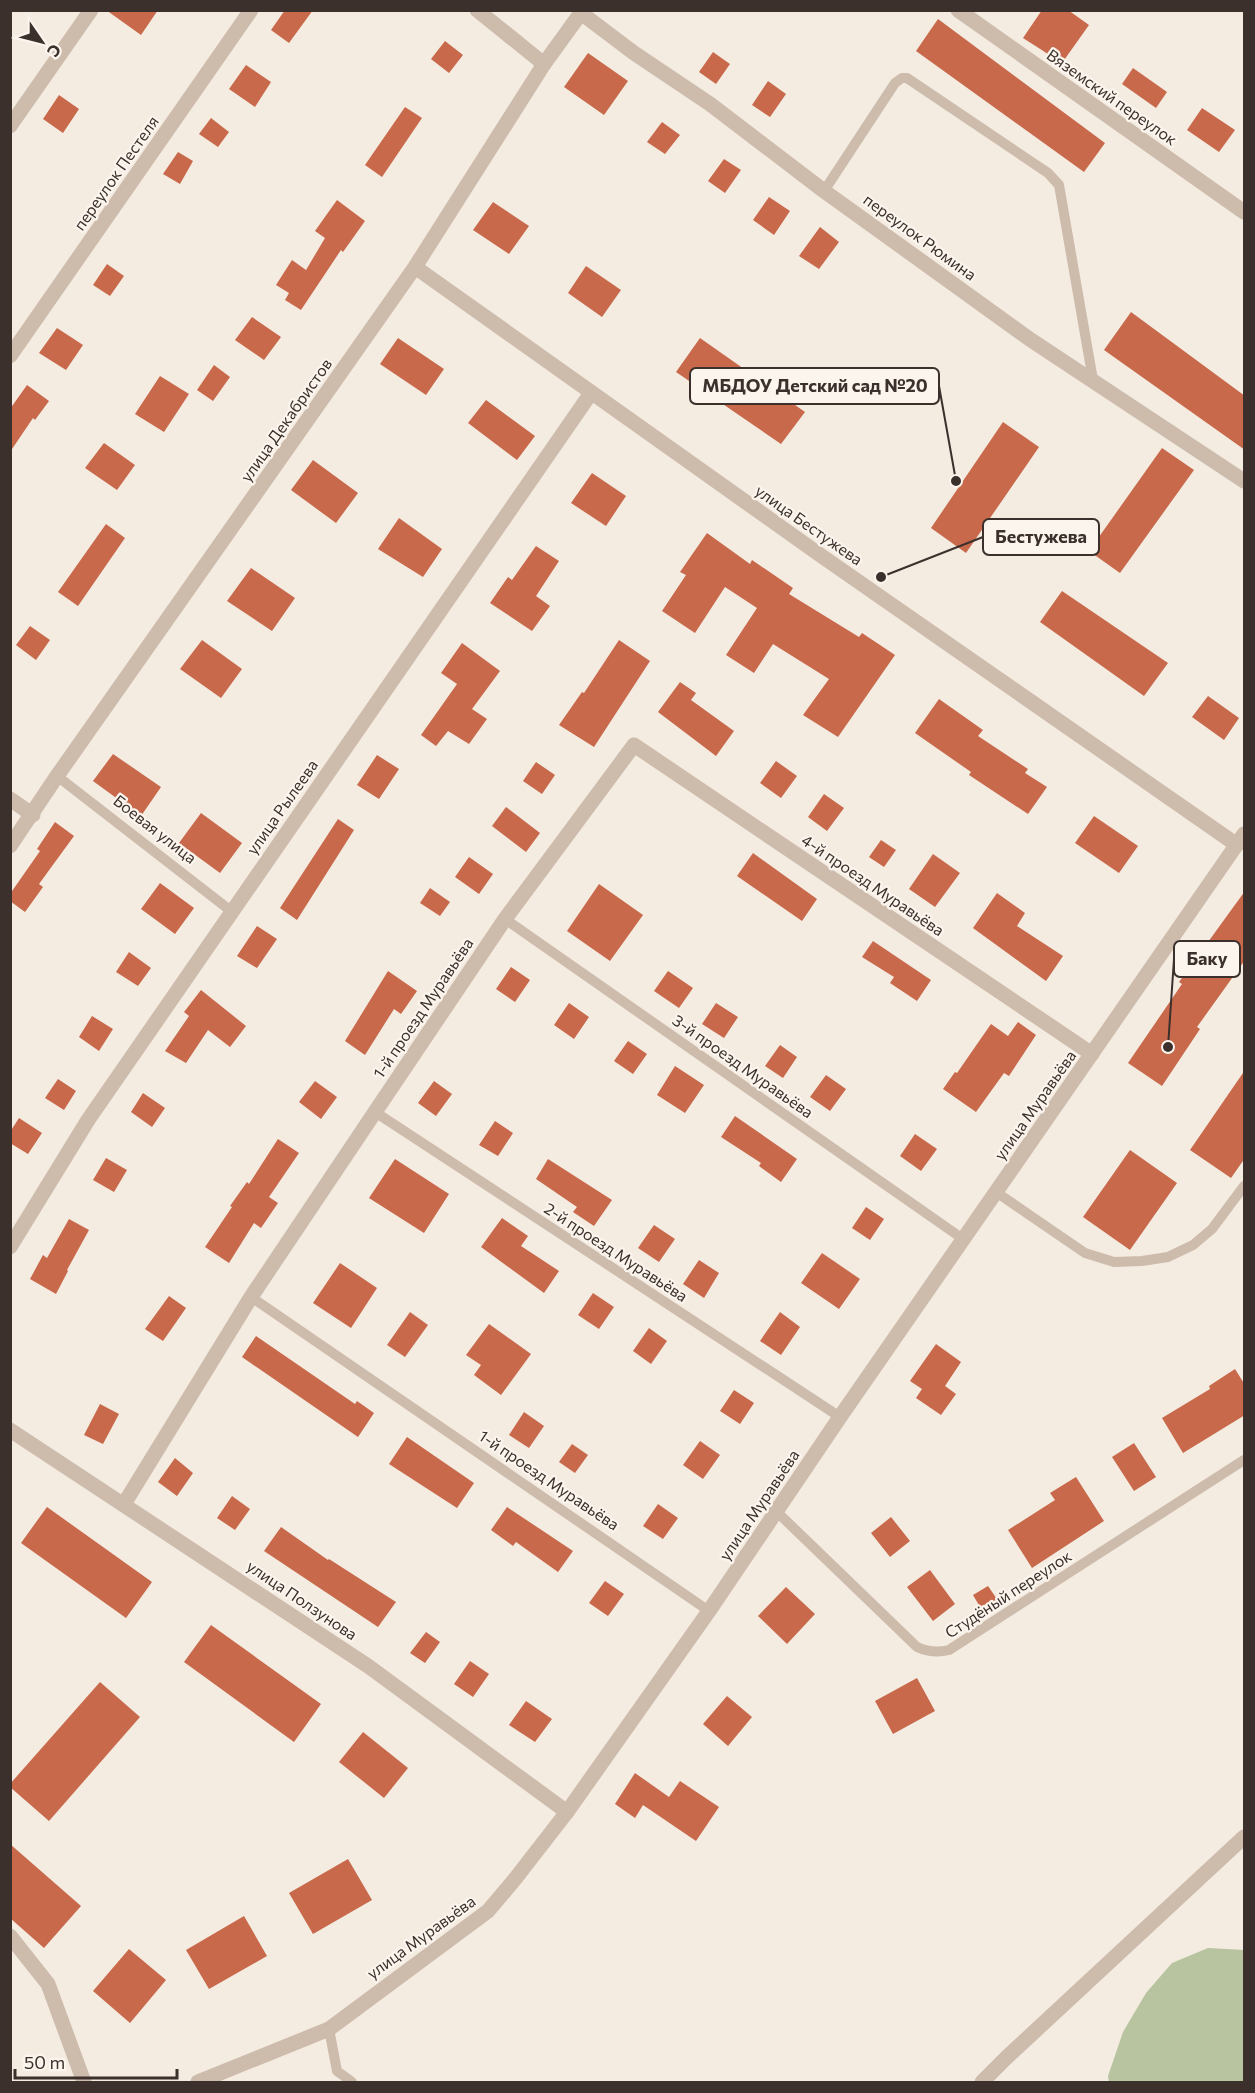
<svg xmlns="http://www.w3.org/2000/svg" width="1255" height="2093" font-family="Commissioner,sans-serif">
  <style>
    .green { fill: #b8c4a0 }
    .building { fill: #c8694b }
    .lines { fill: none; stroke-linecap: round; stroke-linejoin: round }
    .service { stroke: #cdbbac; stroke-width: 10 }
    .minor { stroke: #cdbbac; stroke-width: 15 }
    .tertiary { stroke: #cdbbac; stroke-width: 15 }
    .labels { text-anchor: middle; stroke-width: 4.5; stroke-linejoin: round; paint-order: stroke }
    .street-label { font-size: 16px; fill: #3b302b; stroke: #fbf5ee }
    .leader { fill: none; stroke: #3b302b; stroke-width: 2 }
    .callout-dot { fill: #3b302b; stroke: #fbf5ee; stroke-width: 2 }
    .callout { fill: #fbf5ee; stroke: #3b302b; stroke-width: 2 }
    .callout-label { font-size: 18px; text-anchor: middle; font-weight: bold; fill: #3b302b }
  </style>
  <rect width="100%" height="100%" fill="#f4ebe1"/>
  <path class="green" d="M1208,1948l36,2v132h-135l-1,-6 15,-44 23,-39 26,-30z"/>
  <path class="building" d="M106,10h52l-17,25z
    M285,10h28l-24,33 -18,-13z
    M1042,10h26l21,15 -27,38 -39,-25z
    M938,19l167,124 -21,29 -168,-121z
    M445,41l18,14 -14,18 -18,-14z
    M713,52l17,12 -14,20 -17,-12z
    M588,53l40,28 -24,34 -40,-28z
    M246,65l25,17 -16,25 -26,-18z
    M1133,68l34,24 -11,16 -34,-24z
    M768,81l18,13 -16,23 -18,-12z
    M59,95l20,14 -16,24 -20,-14z
    M405,107l17,11 -40,59 -17,-12z
    M1202,108l33,22 -16,22 -32,-22z
    M211,118l18,14 -11,15 -19,-13z
    M662,122l18,13 -15,19 -18,-12z
    M178,152l15,9 -13,23 -17,-10z
    M724,159l17,11 -16,23 -17,-12z
    M769,197l21,14 -16,24 -21,-15z
    M337,200l28,21 -22,31 -2,-2 -40,60 -16,-10 4,-7 -13,-8 16,-25 14,10 19,-32 -10,-7z
    M493,202l36,24 -20,28 -36,-24z
    M820,227l19,15 -20,27 -20,-13z
    M107,264l17,12 -14,20 -17,-11z
    M586,266l35,24 -19,27 -34,-24z
    M1131,312l114,84v54l-141,-100z
    M252,317l29,20 -17,23 -29,-20z
    M57,328l26,17 -17,25 -27,-17z
    M398,338l46,31 -18,26 -46,-31z
    M700,338l105,74 -24,32 -105,-72z
    M214,365l16,12 -17,24 -16,-11z
    M160,376l29,18 -25,38 -29,-18z
    M27,385l22,16 -14,19 -2,-2 -23,34v-43z
    M486,400l49,36 -18,24 -49,-37z
    M1003,422l36,25 -73,106 -35,-25z
    M104,443l31,22 -18,25 -32,-22z
    M1162,448l32,22 -74,103 -31,-22z
    M313,460l45,33 -22,30 -45,-33z
    M592,473l34,23 -20,30 -35,-23z
    M399,518l43,31 -19,28 -45,-28z
    M106,524l19,14 -47,68 -20,-14z
    M707,533l43,31 2,-4 41,28 -4,6 70,43 3,-4 33,22 -57,82 -35,-22 26,-36 -56,-35 -19,29 -28,-18 31,-47 -32,-21 -30,46 -33,-22 24,-36 -6,-3z
    M536,546l23,15 -23,35 14,10 -18,25 -42,-28 18,-26 4,3z
    M251,568l44,30 -23,33 -45,-30z
    M1062,591l106,72 -24,33 -104,-74z
    M30,626l20,14 -14,20 -20,-15z
    M202,640l40,29 -21,29 -41,-29z
    M619,640l31,21 -56,86 -35,-22 23,-33 2,1z
    M462,643l38,28 -28,38 15,10 -18,25 -21,-13 -12,15 -15,-11 36,-51 -16,-11z
    M680,682l16,11 -5,7 43,31 -18,25 -58,-44z
    M1208,696l31,22 -15,22 -32,-23z
    M939,699l44,31 -5,6 50,33 -3,4 22,14 -19,27 -59,-39 2,-3 -56,-39z
    M113,754l48,33 -20,29 -48,-35z
    M377,755l22,14 -20,30 -22,-14z
    M776,761l21,15 -16,22 -21,-15z
    M536,762l19,13 -13,19 -19,-13z
    M824,794l20,14 -17,23 -19,-14z
    M506,807l34,26 -14,19 -34,-26z
    M201,813l41,30 -22,30 -41,-30z
    M1094,816l44,30 -19,27 -44,-30z
    M338,819l16,11 -57,90 -17,-12z
    M55,822l19,14 -35,48 4,3 -18,25 -15,-11v-7l30,-43 -3,-2z
    M881,840l15,10 -12,17 -15,-10z
    M753,853l64,46 -15,22 -65,-45z
    M933,854l27,19 -25,34 -26,-18z
    M469,857l24,17 -14,20 -24,-17z
    M160,883l34,25 -19,26 -34,-25z
    M599,884l44,31 -33,46 -43,-30z
    M430,888l20,14 -10,14 -20,-13z
    M1245,891v69l-48,67 3,2 -38,57 -34,-23 54,-79 -3,-2z
    M997,893l28,20 -8,13 46,30 -17,25 -73,-53z
    M257,926l20,13 -20,29 -20,-12z
    M873,941l58,39 -14,21 -27,-18 4,-6 -32,-20z
    M129,952l22,16 -13,18 -22,-14z
    M511,967l19,13 -15,22 -19,-13z
    M388,971l29,20 -16,23 -7,-5 -29,46 -20,-14z
    M668,971l25,17 -14,20 -25,-17z
    M201,990l45,36 -16,21 -22,-17 -22,33 -21,-12 24,-35 -5,-4z
    M569,1003l20,14 -15,22 -20,-14z
    M716,1003l22,14 -14,21 -22,-14z
    M92,1016l21,13 -14,22 -20,-14z
    M1018,1022l18,13 -27,41 -5,-3 -28,39 -33,-23 12,-17 2,1 34,-49 17,12z
    M628,1041l19,13 -14,20 -19,-13z
    M780,1045l17,12 -14,21 -18,-12z
    M675,1066l29,19 -19,28 -28,-18z
    M1245,1070v88l-14,20 -41,-28z
    M826,1075l20,14 -16,22 -20,-14z
    M58,1079l18,12 -12,19 -19,-12z
    M315,1081l22,16 -16,22 -22,-17z
    M434,1081l18,13 -16,22 -18,-13z
    M143,1093l22,15 -13,19 -21,-15z
    M735,1116l62,43 -16,23 -22,-16 2,-3 -40,-26z
    M19,1118l23,15 -14,21 -18,-11v-11z
    M495,1121l18,12 -15,23 -19,-11z
    M915,1134l22,15 -16,22 -21,-15z
    M278,1139l21,14 -30,44 9,6 -17,25 -7,-5 -25,40 -24,-16 27,-40 -2,-1 17,-24 2,2z
    M1130,1150l47,33 -47,67 -47,-33z
    M106,1158l21,12 -13,22 -21,-12z
    M395,1159l54,35 -25,39 -55,-35z
    M548,1159l64,41 -18,26 -21,-14 4,-5 -41,-28z
    M866,1207l18,12 -14,21 -18,-12z
    M502,1218l26,18 -7,10 38,25 -15,22 -63,-46z
    M69,1219l20,11 -22,40 1,1 -12,23 -26,-15 13,-24 4,3z
    M654,1225l21,14 -16,23 -21,-14z
    M822,1253l38,26 -21,30 -38,-26z
    M699,1260l20,13 -15,25 -21,-14z
    M340,1263l37,25 -26,40 -38,-25z
    M593,1293l21,14 -15,22 -21,-14z
    M169,1296l17,12 -23,33 -18,-12z
    M410,1312l18,13 -23,32 -18,-12z
    M780,1312l20,15 -19,28 -21,-14z
    M489,1324l42,30 -30,41 -27,-20 7,-10 -15,-10z
    M649,1328l18,13 -16,23 -18,-13z
    M256,1336l99,68 2,-3 17,12 -16,24 -116,-80z
    M936,1344l25,18 -16,24 11,8 -15,21 -25,-17 6,-9 -12,-8z
    M1235,1369l10,16v30l-62,38 -21,-35 48,-29 -1,-3z
    M734,1390l20,13 -14,21 -20,-13z
    M100,1404l19,10 -16,30 -19,-9z
    M524,1412l20,14 -15,22 -20,-13z
    M407,1437l67,46 -17,25 -68,-44z
    M700,1441l20,14 -17,24 -20,-14z
    M1134,1443l22,34 -22,14 -22,-34z
    M572,1444l16,11 -13,18 -16,-11z
    M175,1458l18,15 -16,23 -19,-14z
    M1076,1477l28,44 -72,47 -24,-38 47,-30 -5,-7z
    M232,1496l18,13 -15,21 -18,-12z
    M658,1504l20,14 -15,21 -20,-13z
    M47,1507l105,75 -26,36 -105,-75z
    M507,1507l66,44 -15,21 -42,-30 -3,4 -22,-16z
    M891,1517l19,24 -20,16 -19,-24z
    M281,1527l47,33 1,-1 67,43 -18,25 -114,-76z
    M930,1570l25,34 -22,17 -26,-34z
    M605,1581l19,13 -16,22 -19,-13z
    M988,1586l11,16 -16,10 -10,-17z
    M786,1587l29,27 -28,30 -29,-28z
    M211,1625l110,79 -27,38 -110,-80z
    M426,1632l14,10 -15,21 -15,-10z
    M470,1661l19,13 -16,23 -19,-13z
    M917,1678l18,33 -42,23 -18,-33z
    M100,1682l40,35 -91,104 -39,-34v-3z
    M727,1696l25,21 -24,29 -25,-22z
    M526,1701l26,18 -17,23 -26,-17z
    M363,1732l45,36 -24,30 -45,-36z
    M635,1773l34,24 11,-16 39,26 -23,34 -53,-36 -8,13 -20,-14z
    M10,1844l71,62 -37,42 -34,-30z
    M348,1859l24,41 -59,34 -24,-41z
    M244,1916l23,40 -58,33 -23,-39z
    M129,1949l37,31 -36,43 -37,-32z"/>
  <g class="lines">
    <path class="service" d="M824,191l71,-108 7,-5h5l141,95 11,12 34,195
      M57,776l174,135
      M505,919l458,320
      M375,1112l465,305
      M996,1192l89,61 29,9 28,-1 26,-4 25,-12 19,-16 32,-43
      M251,1297l458,314
      M777,1512l140,135c11,5 20,6 32,3l295,-190
      M329,2029l8,42 15,11"/>
    <path class="minor" d="M477,10l67,54
      M958,10l286,202
      M581,13l53,40 76,51 114,87 207,149 213,141
      M10,126l81,-116
      M10,356l241,-346
      M10,799l23,16
      M10,1247l78,-127 503,-727
      M10,1430l358,236 199,146
      M124,1504l127,-207 124,-185 130,-193 129,-174 458,309
      M10,1936l38,48 36,98
      M982,2082l24,-24 238,-221"/>
    <path class="tertiary" d="M415,267l408,290 414,288
      M10,846l47,-70 358,-509 129,-203 39,-54
      M198,2082l131,-53 159,-118 27,-32 52,-67 142,-201 131,-194 404,-583"/>
  </g>
  <g class="labels">
    <g class="street-label">
      <text transform="translate(1112 97) rotate(35)" y="6">Вяземский переулок</text>
      <text transform="translate(116 173) rotate(-55)" y="6">переулок Пестеля</text>
      <text transform="translate(920 237) rotate(36)" y="6">переулок Рюмина</text>
      <text transform="translate(286 420) rotate(-55)" y="6">улица Декабристов</text>
      <text transform="translate(809 525) rotate(35)" y="6">улица Бестужева</text>
      <text transform="translate(282 807) rotate(-55)" y="6">улица Рылеева</text>
      <text transform="translate(155 829) rotate(38)" y="6">Боевая улица</text>
      <text transform="translate(873 885) rotate(34)" y="6">4-й проезд Муравьёва</text>
      <text transform="translate(423 1008) rotate(-56)" y="6">1-й проезд Муравьёва</text>
      <text transform="translate(743 1066) rotate(35)" y="6">3-й проезд Муравьёва</text>
      <text transform="translate(1035 1105) rotate(-55)" y="6">улица Муравьёва</text>
      <text transform="translate(616 1252) rotate(33)" y="6">2-й проезд Муравьёва</text>
      <text transform="translate(549 1480) rotate(34)" y="6">1-й проезд Муравьёва</text>
      <text transform="translate(759 1505) rotate(-56)" y="6">улица Муравьёва</text>
      <text transform="translate(1008 1594) rotate(-33)" y="6">Студёный переулок</text>
      <text transform="translate(302 1600) rotate(34)" y="6">улица Ползунова</text>
      <text transform="translate(421 1937) rotate(-36)" y="6">улица Муравьёва</text>
    </g>
  </g>
  <path class="leader" d="M956 481L939 386M881 577L983 537M1168 1047L1174 959"/>
  <g class="callout-dot">
    <circle cx="956" cy="481" r="6"/>
    <circle cx="881" cy="577" r="6"/>
    <circle cx="1168" cy="1047" r="6"/>
  </g>
  <g class="callout">
    <rect x="690" y="368" width="249" height="36" rx="6"/>
    <rect x="983" y="519" width="116" height="36" rx="6"/>
    <rect x="1174" y="941" width="66" height="36" rx="6"/>
  </g>
  <g class="callout-label">
    <text x="815" y="392">МБДОУ Детский сад №20</text>
    <text x="1041" y="543">Бестужева</text>
    <text x="1207" y="965">Баку</text>
  </g>
  <rect width="1255" height="2093" fill="none" stroke="#3b302b" stroke-width="24"/>
  <g transform="translate(42 42) rotate(125)" stroke="#fbf5ee" stroke-width="4.5" paint-order="stroke">
  <path d="M0-4.5L10 22L0 15L-10 22Z" fill="#3b302b"/>
  <text y="-9" font-size="16" font-weight="bold" text-anchor="middle" fill="#3b302b">С</text>
  </g>
  <path d="M15 2069v9h162v-9" fill="none" stroke="#3b302b" stroke-width="3"/>
  <text x="24" y="2069" font-size="18" fill="#3b302b" stroke="#fbf5ee" stroke-width="4.5" paint-order="stroke">50 m</text>
</svg>
